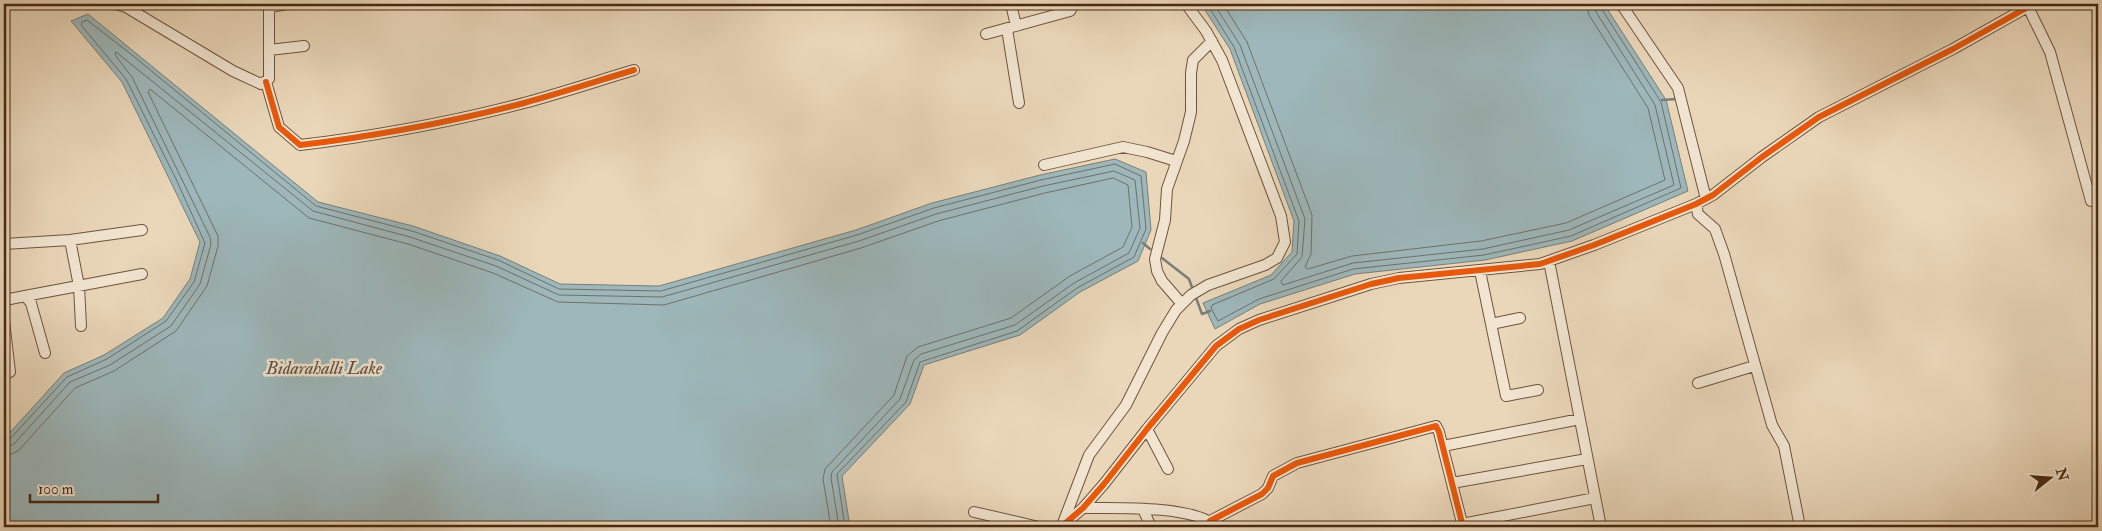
<svg xmlns="http://www.w3.org/2000/svg" width="2102" height="531" font-family="'IM FELL Double Pica',serif">
  <style>
    .water { fill: #9db7bb; stroke: #7b7e77 }
    .lines { fill: none; stroke-linecap: round; stroke-linejoin: round }
    .shore { stroke: #727066; stroke-width: 1 }
    .stream { stroke: #7b7e77; stroke-width: 2.5 }
    .minor-casing { stroke: #70543a; stroke-width: 12 }
    .minor { stroke: #f1e5d2; stroke-width: 10 }
    .cycleway-casing { stroke: #f1e5d2; stroke-width: 9 }
    .cycleway { stroke: #e8590c; stroke-width: 6 }
    .labels { text-anchor: middle; stroke-width: 5; stroke-linejoin: round; paint-order: stroke }
    .water-label { font-size: 18px; font-style: italic; fill: #5d4c3b; stroke: #f1e5d2 }
  </style>
  <rect width="100%" height="100%" fill="#ead7ba"/>
  <filter id="stains"><feTurbulence type="fractalNoise" baseFrequency=".004" numOctaves="4"/><feColorMatrix values="0 0 0 0 .2 0 0 0 0 .09 0 0 0 0 .02 0 0 0 .5 -.17"/></filter>
  <radialGradient id="worn" r=".72"><stop offset=".6" stop-color="#630" stop-opacity="0"/><stop offset="1" stop-color="#630" stop-opacity=".3"/></radialGradient>
  <path class="water" d="M1201,4h403l62,96 22,91 -116,50 -87,19 -130,14 -95,30 -45,25 -12,-26 68,-28 21,-23 2,-31 -64,-172z
    M88,14l230,188 95,24 87,30 60,28 99,2 197,-56 76,-27 108,-28 75,-16 31,13 5,58 -13,31 -58,31 -60,43 -96,30 -14,39 -68,72 8,51h-846v-88l60,-66 40,-18 59,-37 27,-39 10,-37 -78,-160 -51,-61z"/>
  <g class="lines">
    <path class="shore" d="M1207,4l27,43 65,174 -2,33 -23,25 -62,26 -1,3 7,13 41,-22 94,-30 131,-14 87,-19 110,-48 -20,-86 -60,-94 -1,-4
      M1214,4l26,41 65,174 -3,38 -21,24 2,4 70,-22 130,-14 86,-19 105,-45 -19,-80 -59,-93 -2,-8
      M1223,4l24,38 65,173 -1,39 -6,13 3,2 44,-13 129,-15 85,-18 99,-43 -17,-72 -59,-93 -3,-11
      M4,442l5,-2 58,-63 40,-18 59,-38 28,-39 11,-39 -29,-64 -50,-100 -45,-54 1,-3 5,-2 45,35 184,151 96,25 86,29 61,29 102,2 196,-56 77,-27 107,-28 74,-16 26,12 5,53 -12,28 -57,31 -60,43 -97,31 -14,40 -69,72 8,53
      M4,448l10,-4 56,-62 40,-17 61,-39 29,-42 11,-40 -1,-7 -78,-160 -17,-22 1,-3 197,159 97,26 86,29 63,29 103,2 197,-56 77,-27 107,-28 71,-15 21,9 5,48 -11,25 -55,30 -59,42 -94,29 -7,6 -14,39 -68,73 -1,6 8,49
      M4,455l8,-1 7,-4 56,-62 39,-17 62,-40 31,-45 11,-40v-10l-70,-144 2,-3 159,129 99,26 85,29 65,29 106,3 197,-57 77,-27 107,-28 68,-15 15,7 4,42 -9,20 -53,29 -59,42 -93,29 -11,9 -13,39 -69,74 -2,10 8,48"/>
    <path class="stream" d="M1662,100l15,-1
      M1143,243l7,6
      M1162,258l27,21 4,11
      M1195,295l7,19 8,-3"/>
    <g class="minor-casing">
      <path id="minor" d="M88,4h21
        M115,4l11,3 107,64 28,13 8,-5v-75
        M1011,4l5,22
        M1621,4l57,84 28,111
        M270,7l17,-3
        M2028,7l22,45 41,149
        M1007,29l12,74
        M986,34l84,-23 4,-7
        M269,50l35,-4
        M266,82l13,45 21,18c75,-9 151,-23 224,-42 37,-10 73,-22 110,-33
        M1044,165l79,-18 24,5 29,9
        M1696,204l2,10 17,15 9,25 48,171 12,21 16,81
        M70,240l9,46 2,40
        M4,244l66,-4 72,-10
        M1549,261l52,266
        M1480,271l26,125 32,-6
        M25,296l117,-22
        M4,297l6,2 15,-3 6,7 14,50
        M1182,304l-20,-23 -5,-10 -2,-12 10,-39 2,-31 17,-48 7,-29v-39l2,-13 19,-19
        M4,321l6,51
        M1491,324l29,-6
        M1698,383l56,-17
        M1147,429l21,40
        M1443,446l137,-27
        M1452,483l135,-24
        M1083,508c30,0 113,-3 133,19
        M1143,509l8,18
        M974,512l65,15
        M1210,521l52,-27 6,-6 5,-12 24,-13 139,-37 3,6 24,95
        M1063,523l26,-68 37,-50 36,-72 14,-23 15,-15 17,-10 57,-20 12,-7 8,-16 -4,-26 -59,-156 -16,-29 -20,-27
        M1462,524l133,-26
        M1061,527l22,-19 21,-24 43,-55 69,-83 23,-17 20,-9 112,-36 28,-6 141,-14 54,-19 102,-41 17,-9 49,-38 57,-40 134,-68 80,-45"/>
    </g>
    <use href="#minor" class="minor"/>
    <g class="cycleway-casing">
      <path id="cycleway" d="M266,82l13,45 21,18c75,-9 151,-23 224,-42 37,-10 73,-22 110,-33
        M1210,521l52,-27 6,-6 5,-12 24,-13 139,-37 3,6 24,95
        M1061,527l22,-19 21,-24 43,-55 69,-83 23,-17 20,-9 112,-36 28,-6 141,-14 54,-19 102,-41 17,-9 49,-38 57,-40 134,-68 80,-45"/>
    </g>
    <use href="#cycleway" class="cycleway"/>
  </g>
  <g class="labels">
    <g class="water-label">
      <text x="324" y="374">Bidarahalli Lake</text>
    </g>
  </g>
  <rect width="2102" height="531" fill="none" stroke="#ead7ba" stroke-width="20"/>
  <rect x="5" y="5" width="2092" height="521" fill="none" stroke="#482910" stroke-width="2.5"/>
  <rect x="10" y="10" width="2082" height="511" fill="none" stroke="#482910"/>
  <g transform="translate(2050 478) rotate(73)" stroke="#f1e5d2" stroke-width="4" paint-order="stroke">
  <path d="M0-4L9 19L0 12L-9 19Z" fill="#482910"/>
  <text y="-8" font-size="14" font-weight="bold" text-anchor="middle" fill="#482910">N</text>
  </g>
  <path d="M30 494v8h128v-8" fill="none" stroke="#482910" stroke-width="2.5"/>
  <text x="38" y="494" font-size="15" fill="#482910" stroke="#f1e5d2" stroke-width="4" paint-order="stroke">100 m</text>
  <rect width="100%" height="100%" filter="url(#stains)"/>
  <rect width="100%" height="100%" fill="url(#worn)"/>
</svg>
